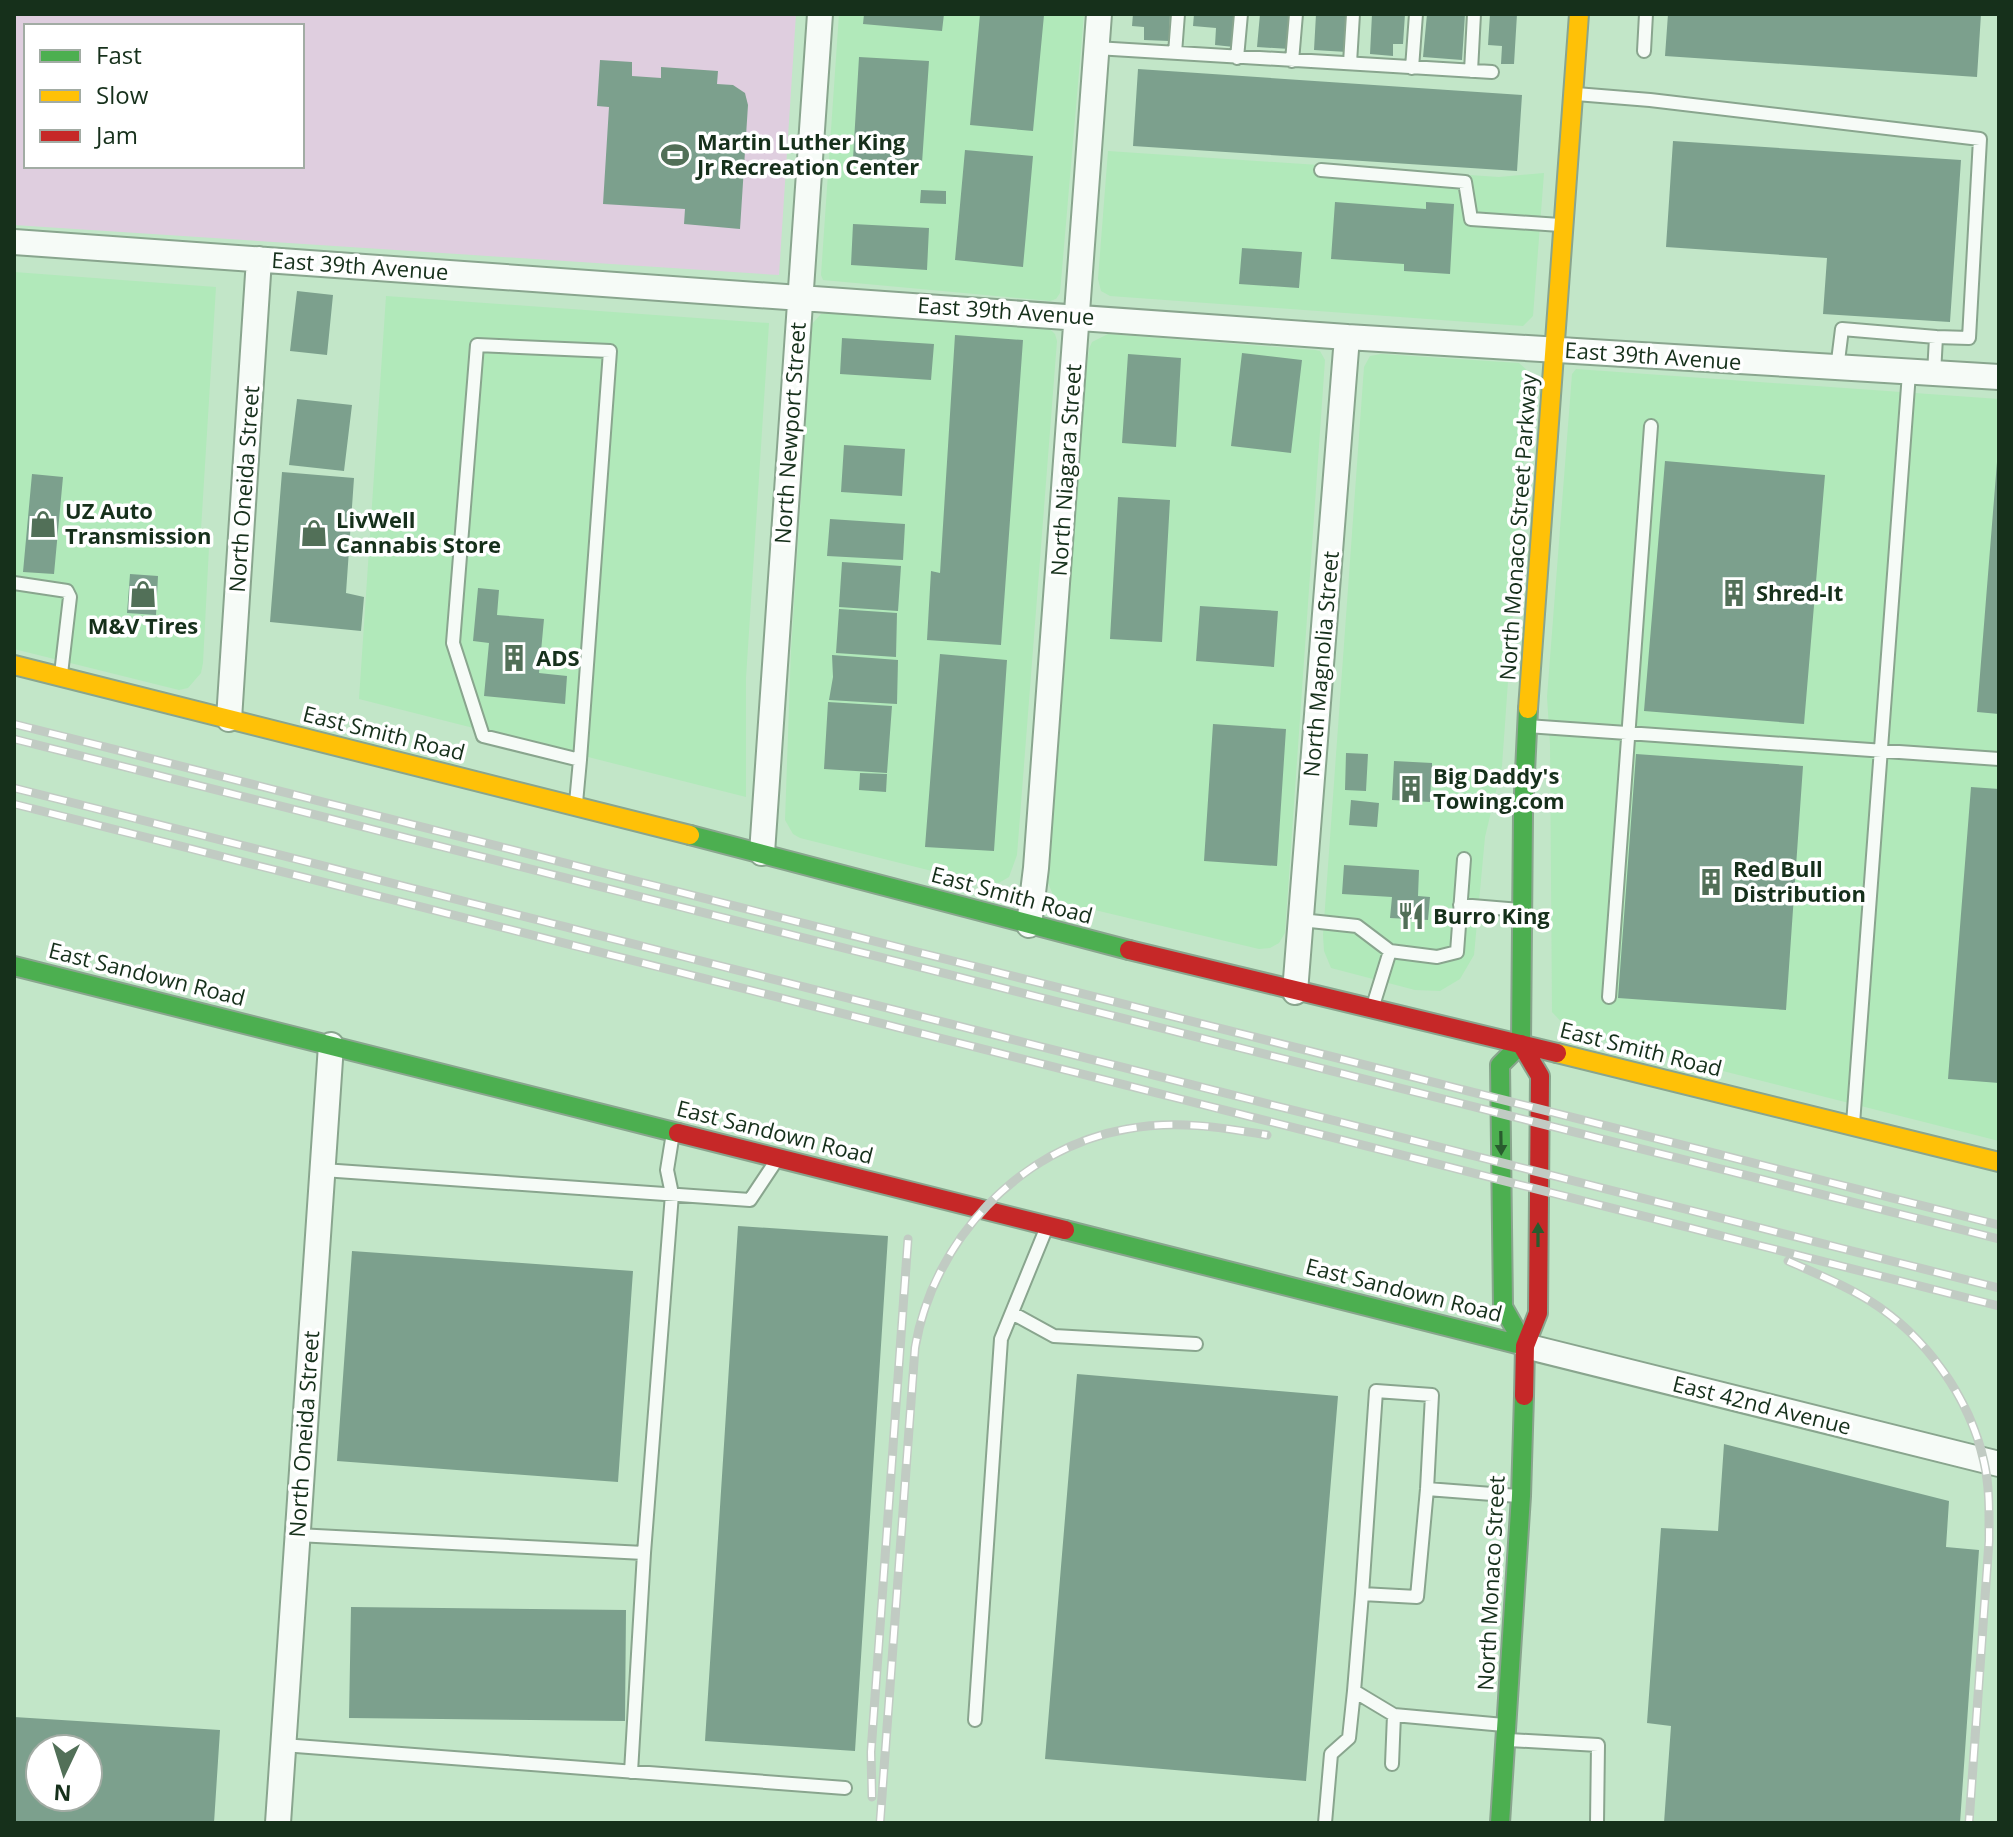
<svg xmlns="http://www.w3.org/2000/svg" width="2013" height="1837" font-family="'Open Sans',sans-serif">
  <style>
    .built { fill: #b1e9ba }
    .green { fill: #dfcedf; fill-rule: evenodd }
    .building { fill: #7ca08d; fill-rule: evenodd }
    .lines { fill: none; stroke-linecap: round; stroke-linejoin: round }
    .lane-casing { stroke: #89a58e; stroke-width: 16 }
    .street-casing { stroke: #89a58e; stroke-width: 28 }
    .fast-casing { stroke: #89a58e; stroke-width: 22 }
    .slow-casing { stroke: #89a58e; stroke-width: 22 }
    .jam-casing { stroke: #89a58e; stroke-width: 22 }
    .lane { stroke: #f6fbf7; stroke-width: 12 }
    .street { stroke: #f6fbf7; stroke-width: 24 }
    .fast { stroke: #4caf50; stroke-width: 18 }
    .slow { stroke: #ffc107; stroke-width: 18 }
    .jam { stroke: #c62828; stroke-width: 18 }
    .rail-casing { stroke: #c1cbc3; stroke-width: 9 }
    .rail { stroke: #fff; stroke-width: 6; stroke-dasharray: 18; stroke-linecap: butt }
    .oneway { fill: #295c2e }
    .labels { text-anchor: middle; stroke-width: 7; stroke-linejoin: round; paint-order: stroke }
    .poi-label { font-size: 22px; font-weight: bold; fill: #16301b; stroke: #fff; text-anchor: start }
    .street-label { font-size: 22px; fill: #16301b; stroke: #fff }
  </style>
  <rect width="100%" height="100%" fill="#c2e6c8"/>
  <path class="built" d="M839,14h245l-24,279 -4,6 -6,2 -227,-21 -2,-5z
    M1108,151l391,26 45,-4 -11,143 -10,10 -413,-30 -9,-5 -3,-12z
    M14,272l202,15 -16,259 9,1 -6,116 -2,10 -13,15 -9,2 -165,-41z
    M386,296l383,27 -23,355v119l-387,-98z
    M830,313l211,13 8,2 6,6 2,7 -40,514 -8,22 -12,7 -9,1 -188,-47 -7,-4 -8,-14 6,-170 21,-326 9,-10z
    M1108,334l207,16 5,1 5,9 -40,573 -6,10 -9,5 -11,1 -198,-47 -7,-5 -6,-14 31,-445 10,-89 3,-7z
    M1381,354l138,9 11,10 -28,393 -17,71 -11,118 -14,24 -20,12 -25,-1 -84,-22 -7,-17 -1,-16 41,-568 6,-11z
    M1576,369l423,30v742l-414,-105 -19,-9 -14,-15 -2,-268 -3,-47 25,-323z"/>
  <path class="green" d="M14,14h782l-17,261 -765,-50zM26,26h276v140h-276z"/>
  <path class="building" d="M864,14h80l-2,17 -79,-7z
    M980,14l64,1 -11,116 -63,-6z
    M1133,14h37l-1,27 -25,-1v-13l-12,-1z
    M1194,14h43l-3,33 -19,-2 1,-17 -23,-2z
    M1260,14h33l-3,35 -33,-2z
    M1316,14h34l-3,38 -33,-2z
    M1372,14h33l-2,30h-10v12l-23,-2z
    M1427,14h38l-3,46 -39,-3z
    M1490,14h27l-3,50h-13l1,-18 -14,-1z
    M1668,14h313l-4,63 -312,-21z
    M859,57l70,4 -7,102 -69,-4z
    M600,60l32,2v14l29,2v-11l57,4 -1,13 16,1 12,8 3,12 -8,124 -56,-5 1,-15 -82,-5 6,-97 -12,-1z
    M1138,69l384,26 -5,76 -384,-25z
    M1673,141l288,19 -11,162 -127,-8 4,-56 -161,-11z
    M965,150l68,6 -10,111 -68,-7z
    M921,190l25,1v13l-26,-1z
    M1335,202l91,7v-7l28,2 -4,70 -46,-3v-7l-73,-5z
    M853,224l76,4 -2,42 -76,-5z
    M1242,248l60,4 -3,36 -60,-4z
    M297,291l36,4 -6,60 -37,-4z
    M955,335l68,5 -22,305 -74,-5 4,-69 9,2z
    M842,338l92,6 -3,36 -91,-6z
    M1242,353l60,7 -11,93 -60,-7z
    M1128,354l53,4 -5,89 -54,-4z
    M297,399l55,6 -8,66 -55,-6z
    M844,445l61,4 -3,47 -61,-4z
    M1665,461l160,14 -21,249 -160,-13z
    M1997,462h2v252l-22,-2z
    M282,472l72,6 -8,115 18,4 -3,34 -91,-9z
    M32,474l31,3 -9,97 -31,-2z
    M1118,497l52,3 -8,142 -52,-3z
    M830,519l75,5 -2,36 -76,-4z
    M842,562l59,4 -3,45 -59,-4z
    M130,574l28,2 -2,39 -29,-2z
    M478,588l21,2 -2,25 47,4 -5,54 28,3 -2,28 -81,-8 5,-53 -16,-2z
    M1200,606l78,5 -4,56 -78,-6z
    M839,609l58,4 -1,44 -60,-4z
    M940,654l67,6 -13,191 -69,-4z
    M832,655l66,5 -1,44 -68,-4 4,-23z
    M828,702l64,4 -5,67 -63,-4z
    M1213,724l73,5 -9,137 -73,-5z
    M1346,753l22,1 -2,37 -21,-1z
    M1636,754l167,12 -17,244 -168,-12z
    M1394,761l38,2v7h4v8h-5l-1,24 -38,-2z
    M860,773l27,1 -1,18 -27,-2z
    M1971,787l28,2v294l-51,-4z
    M1351,800l28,3 -2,24 -28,-2z
    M1344,865l75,5 -1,26 12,1 -2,23 -38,-2 2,-21 -50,-3z
    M738,1226l150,10 -33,515 -150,-10z
    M352,1251l281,20 -15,211 -281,-21z
    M1077,1374l261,22 -32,385 -261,-22z
    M1724,1444l225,57 -3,46 33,3 -19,273h-296l7,-97 -24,-3 14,-195 57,3z
    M351,1607l275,3 -1,111 -276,-3z
    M14,1717l206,13 -6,93h-200zM40,1749h48v48h-48z"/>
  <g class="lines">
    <g class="lane-casing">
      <path id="lane" d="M1096,48l396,24
        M1644,51l2,-37
        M1175,53l3,-39
        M1237,58l4,-44
        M1292,61l4,-47
        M1350,63l3,-49
        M1412,68l4,-54
        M1471,71l3,-57
        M1576,94l74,6 330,39 -11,199 -33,-1 -2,37
        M1321,170l144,12 6,37 89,6
        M1837,369l5,-40 94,8
        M14,583l53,8 3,6 -9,77
        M1527,726l472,33
        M576,803l4,-43 30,-409 -133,-6 -24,298 30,93 97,24
        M1460,905l60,5
        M1301,920l56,6 33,25 47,6 20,-5 7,-93
        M1609,997l42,-571
        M1372,1009l18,-58
        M1853,1124l56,-751
        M323,1170l427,30 26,-39
        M1012,1313l42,23 142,8
        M1427,1489l91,7
        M297,1535l347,18
        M1362,1594l14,-203 56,4 -5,94 -10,108 -55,-3 -8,97 40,24 110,10
        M975,1720l26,-381 45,-110
        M1509,1740l89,5 -1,78
        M283,1745l562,43
        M1392,1764l2,-49
        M631,1772l13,-219 28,-359 -5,-24 6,-37
        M1325,1823l6,-69 18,-16 5,-47"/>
    </g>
    <g class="street-casing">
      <path id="street" d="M14,242l1333,95 652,40
        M229,719l30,-460
        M762,853l58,-839
        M1029,925l7,-57 63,-854
        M1295,992l52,-655
        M1525,1346l474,118
        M278,1823l53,-778"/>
    </g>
    <g class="fast-casing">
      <path id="fast" d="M690,835l439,115
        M14,966l664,167
        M1521,1044l2,-230 5,-105
        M1521,1044l-21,21 3,242 22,39
        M1065,1230l460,116
        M1500,1823l21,-327 3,-100"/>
    </g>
    <g class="slow-casing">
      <path id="slow" d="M14,665l676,170
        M1528,709l51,-695
        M1557,1053l442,109"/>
    </g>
    <g class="jam-casing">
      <path id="jam" d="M1129,950l428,103
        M1521,1044l19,32 -2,237 -13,33 -1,50
        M678,1133l387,97"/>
    </g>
    <use href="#lane" class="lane"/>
    <use href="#street" class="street"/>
    <use href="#fast" class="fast"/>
    <use href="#slow" class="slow"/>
    <use href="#jam" class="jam"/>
    <g class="rail-casing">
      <path id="rail" d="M14,724l1985,501
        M14,739l1985,500
        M14,788l1985,500
        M14,804l1985,502
        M1788,1261c27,12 57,24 82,40 56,35 100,97 114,161 6,26 5,53 5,79l-20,282
        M872,1797l-1,-45 37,-513
        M880,1823l35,-475c18,-107 104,-200 212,-219 48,-9 93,-2 140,6"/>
    </g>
    <use href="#rail" class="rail"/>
  </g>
  <defs><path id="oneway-solid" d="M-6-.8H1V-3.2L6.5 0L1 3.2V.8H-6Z" transform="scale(2)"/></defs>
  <g class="oneway">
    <use href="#oneway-solid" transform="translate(1501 1143) rotate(89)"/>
    <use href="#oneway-solid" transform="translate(1538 1235) rotate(-90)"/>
  </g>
  <defs>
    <g id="stadium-bare" transform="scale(2.16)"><path d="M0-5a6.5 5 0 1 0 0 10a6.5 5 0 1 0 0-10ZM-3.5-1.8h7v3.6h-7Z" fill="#527058" stroke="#fff" stroke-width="2.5" paint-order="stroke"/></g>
    <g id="shop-bare" transform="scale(2.16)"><path d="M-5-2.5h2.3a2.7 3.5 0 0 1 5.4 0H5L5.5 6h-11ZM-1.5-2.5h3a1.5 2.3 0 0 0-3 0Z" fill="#527058" stroke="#fff" stroke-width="2.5" paint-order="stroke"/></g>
    <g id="building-bare" transform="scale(2.16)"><path d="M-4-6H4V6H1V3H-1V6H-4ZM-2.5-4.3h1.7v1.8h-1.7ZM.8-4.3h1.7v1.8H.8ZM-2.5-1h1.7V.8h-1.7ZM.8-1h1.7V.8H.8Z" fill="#527058" stroke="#fff" stroke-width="2.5" paint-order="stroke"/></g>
    <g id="restaurant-bare" transform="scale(2.16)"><path d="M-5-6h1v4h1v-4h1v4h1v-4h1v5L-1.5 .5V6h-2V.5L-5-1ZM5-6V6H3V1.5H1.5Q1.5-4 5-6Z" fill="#527058" stroke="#fff" stroke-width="2.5" paint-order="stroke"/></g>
  </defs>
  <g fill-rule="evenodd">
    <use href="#stadium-bare" x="675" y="155"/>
    <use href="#shop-bare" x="43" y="524"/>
    <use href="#shop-bare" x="314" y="533"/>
    <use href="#building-bare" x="1734" y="593"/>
    <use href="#shop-bare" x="143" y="594"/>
    <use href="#building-bare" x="514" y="658"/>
    <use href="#building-bare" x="1411" y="789"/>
    <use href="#building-bare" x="1711" y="882"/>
    <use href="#restaurant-bare" x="1411" y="916"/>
  </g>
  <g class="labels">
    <g class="poi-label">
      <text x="697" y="150">Martin Luther King<tspan x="697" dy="25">Jr Recreation Center</tspan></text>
      <text x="65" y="519">UZ Auto<tspan x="65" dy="25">Transmission</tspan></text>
      <text x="336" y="528">LivWell<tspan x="336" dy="25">Cannabis Store</tspan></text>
      <text x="1756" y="601">Shred-It</text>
      <text x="143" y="634" text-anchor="middle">M&amp;V Tires</text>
      <text x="536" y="666">ADS</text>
      <text x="1433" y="784">Big Daddy's<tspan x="1433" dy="25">Towing.com</tspan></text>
      <text x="1733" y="877">Red Bull<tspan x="1733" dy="25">Distribution</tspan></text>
      <text x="1433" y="924">Burro King</text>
    </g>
    <g class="street-label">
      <text transform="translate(360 266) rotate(4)" y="8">East 39th Avenue</text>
      <text transform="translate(1006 311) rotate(4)" y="8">East 39th Avenue</text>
      <text transform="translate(1653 356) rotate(4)" y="8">East 39th Avenue</text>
      <text transform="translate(790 433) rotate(-86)" y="8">North Newport Street</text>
      <text transform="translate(1066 470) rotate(-86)" y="8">North Niagara Street</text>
      <text transform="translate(244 489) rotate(-86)" y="8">North Oneida Street</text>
      <text transform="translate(1518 527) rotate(-86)" y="8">North Monaco Street Parkway</text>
      <text transform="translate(1321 664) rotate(-85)" y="8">North Magnolia Street</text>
      <text transform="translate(384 733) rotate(14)" y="8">East Smith Road</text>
      <text transform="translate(1012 895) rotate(15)" y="8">East Smith Road</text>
      <text transform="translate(147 974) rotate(14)" y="8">East Sandown Road</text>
      <text transform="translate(1641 1049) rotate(14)" y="8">East Smith Road</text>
      <text transform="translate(775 1132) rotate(14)" y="8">East Sandown Road</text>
      <text transform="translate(1404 1290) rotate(14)" y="8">East Sandown Road</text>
      <text transform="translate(1762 1405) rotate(14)" y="8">East 42nd Avenue</text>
      <text transform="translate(304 1434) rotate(-86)" y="8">North Oneida Street</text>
      <text transform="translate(1491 1583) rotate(-87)" y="8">North Monaco Street</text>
    </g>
  </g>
  <rect width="2013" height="1837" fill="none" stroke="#16301b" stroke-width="32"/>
  <rect x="24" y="24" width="280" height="144" fill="#ffffff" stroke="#a2aca4" stroke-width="2"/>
  <rect x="40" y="50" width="40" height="12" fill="#4caf50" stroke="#a2aca4" stroke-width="2"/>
  <text x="96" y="64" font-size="24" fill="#16301b">Fast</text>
  <rect x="40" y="90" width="40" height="12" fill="#ffc107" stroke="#a2aca4" stroke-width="2"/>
  <text x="96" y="104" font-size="24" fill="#16301b">Slow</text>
  <rect x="40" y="130" width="40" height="12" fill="#c62828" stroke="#a2aca4" stroke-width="2"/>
  <text x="96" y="144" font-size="24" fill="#16301b">Jam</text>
  <g transform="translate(64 1773) rotate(184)"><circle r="38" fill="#ffffff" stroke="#a2aca4" stroke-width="2"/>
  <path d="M0-6L14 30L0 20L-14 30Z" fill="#527058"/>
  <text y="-12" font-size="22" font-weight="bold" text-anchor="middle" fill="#16301b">N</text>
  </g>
</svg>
